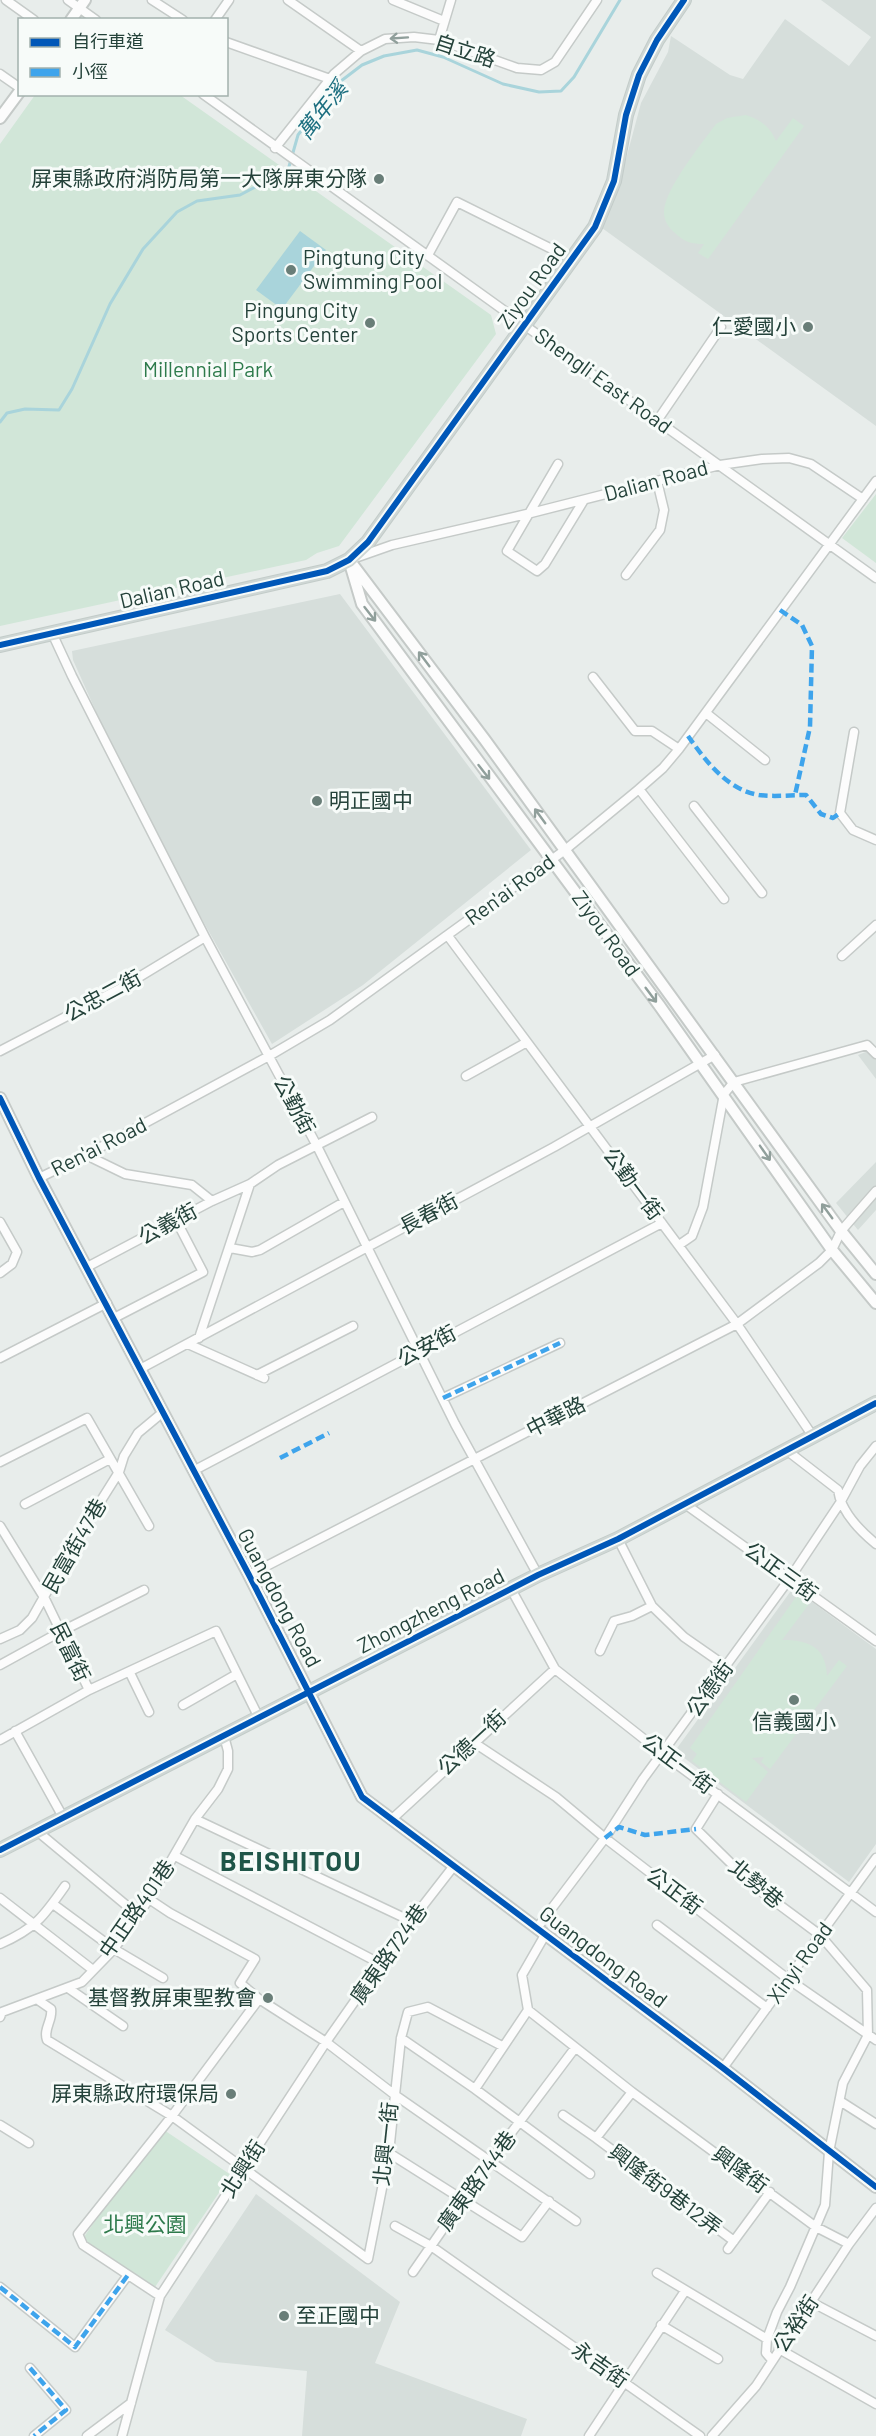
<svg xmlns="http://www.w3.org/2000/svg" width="876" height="2436" font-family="Barlow,'Noto Sans TC',sans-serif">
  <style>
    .built { fill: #d6dedb }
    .green { fill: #d1e6d8 }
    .water { fill: #a9d4db }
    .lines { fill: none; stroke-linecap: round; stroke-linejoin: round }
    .stream { stroke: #a9d4db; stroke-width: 3 }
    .minor-casing { stroke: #c5cac8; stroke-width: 11 }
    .tertiary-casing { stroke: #c5cac8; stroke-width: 14 }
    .primary-casing { stroke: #c3ccc9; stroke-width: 16 }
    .minor { stroke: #fcfcfc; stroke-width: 8 }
    .tertiary { stroke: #fcfcfc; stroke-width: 10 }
    .primary { stroke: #cfd7d5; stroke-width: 14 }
    .quiet { stroke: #3ea4ec; stroke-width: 4.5; stroke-dasharray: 9 4.5; stroke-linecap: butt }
    .cycleway-casing { stroke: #f7fbf9; stroke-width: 10 }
    .cycleway { stroke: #0057b8; stroke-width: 6 }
    .oneway { stroke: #909f9b }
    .poi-dot { fill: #697e78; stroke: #f7fbf9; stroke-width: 2 }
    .labels { text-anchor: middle; stroke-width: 6; stroke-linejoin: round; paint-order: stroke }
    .street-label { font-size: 21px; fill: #24423a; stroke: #f7fbf9 }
    .poi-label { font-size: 21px; fill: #24423a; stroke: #f7fbf9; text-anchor: end }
    .park-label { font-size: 21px; fill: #2d7a4b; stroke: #f7fbf9 }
    .water-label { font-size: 22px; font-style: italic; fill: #1c6f80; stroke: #f7fbf9 }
    .district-label { font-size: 27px; font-weight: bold; letter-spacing: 1.5px; fill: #1f5548; stroke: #f7fbf9 }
  </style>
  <rect width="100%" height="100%" fill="#e8edeb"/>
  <path class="built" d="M821,0h55v426l-274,-198 20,-54 19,-71 27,-51 3,-16 59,39 13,4 42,-60 64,47 22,-29z
    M340,594l191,256 -168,135 -91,59 -110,-196 -47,-94 -42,-94 -1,-9z
    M876,1048v31l-18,-24z
    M876,1162v48l-18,20 -22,-27z
    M793,1588l83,61v195l-27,38 -174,-131z
    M256,2194l144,108 -25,61 152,56 -6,17h-219l5,-65 -91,-9 -51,-32z"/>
  <path class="green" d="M35,95h145l311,220 5,19 -157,212 -22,7 -11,7 -306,66v-482z
    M746,115c15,5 24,12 30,26l17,-23 11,8 -96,133 -10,-6 6,-9c-12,0 -20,-2 -29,-11 -6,-5 -11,-12 -11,-20 -1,-22 38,-70 52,-89l11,-6z
    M876,494v69l-34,-25z
    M798,1594l11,10 -27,36c27,0 44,7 45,36l12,-16 8,6 -77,103 -9,-7 3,-5 -12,1 16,14 -22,30 -54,-41 5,-7 -7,-6z
    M161,2128l70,47 -78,115 -72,-49z"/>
  <path class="water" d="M300,231l26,19 -44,59 -26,-19z"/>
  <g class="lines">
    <path class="stream" d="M0,422l7,-9 18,-4 34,1 13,-21 38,-85 33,-55 34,-37 20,-11 43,-6 48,-25 10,-35 21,-28 22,-26 21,-16 22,-9 33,-6 26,7 60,27 36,8 22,-1 13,-14 46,-77"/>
    <g class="minor-casing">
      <path id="minor" d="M6,0l28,20
        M68,0l28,20
        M152,0l31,20
        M288,0l73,51
        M393,0l51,21
        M215,20l14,-20
        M439,40l12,-40
        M226,42l104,37
        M0,74l20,14
        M203,94l673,484
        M275,148l59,-74 27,-23 24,-12 29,-2 25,3 78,28 24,2 14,-8 42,-62
        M428,255l29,-53 115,57
        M657,421l64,-94
        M558,464l-51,87 30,20 8,-7 39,-64
        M355,558l37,-13 139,-32 189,-48 42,-6 27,-1 22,6 52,35
        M626,575l34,-45 4,-20 -7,-29
        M52,633l20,43 133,261 112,209 138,278 83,151
        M593,677l42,54h17l27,18
        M706,713l59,47
        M854,732l-14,81 13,17 23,10
        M639,789l85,110
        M694,806l68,87
        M448,936l289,388 75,111
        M842,956l34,-31
        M0,1051l121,-63 84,-51
        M466,1076l61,-34
        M86,1155l39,19 67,11 20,16
        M39,1178l47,-23 183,-99 61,-36 235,-170 74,-61 24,-21 16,-19 197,-268
        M0,1222l17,30 -5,12 -12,9
        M679,1245l13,-9 11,-29 21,-113 10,-12 133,-37 9,9
        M230,1248l22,4 8,-2 84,-48
        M87,1267l125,-66 38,-17 28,-19 94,-48
        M114,1318l89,-46 -27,-52
        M199,1338l51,-154
        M188,1344l76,34
        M0,1358l107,-55
        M140,1369l414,-222 161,-92
        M257,1375l96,-49
        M443,1398l117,-55
        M785,1449l53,41c3,22 21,40 38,54
        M0,1462l87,-44 62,108
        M193,1471l469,-248
        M25,1504l85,-45
        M685,1504l191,137
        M0,1526l45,73 44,91
        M618,1539l34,67 32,31 43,30
        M249,1575l488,-251 82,-61 13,-13 9,-19 35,-40
        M511,1589l44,80 108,85 213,158
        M0,1639l20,-9 12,-12 43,-76 44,-70 5,-16 14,-23 24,-20
        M600,1651l14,-30 18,-5 20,-10
        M0,1665l60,-33 84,-42
        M130,1673l19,39
        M183,1705l54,-31
        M15,1731l48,86
        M0,1740l89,-50 127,-59 43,87
        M473,1742l83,55 49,41 183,141 88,61
        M718,1794l-22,35 58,57 66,49 47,55 1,45 -25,48 -14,69 -4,53 -35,82 -13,25 -10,27 -1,14 6,7
        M195,1819l216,102
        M391,1820l164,-151
        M37,1831l101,84
        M175,1856l206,108
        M0,1898l93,72
        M149,1899l21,14 85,46 -15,24 19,16
        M53,1904l61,45 49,29
        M657,1925l110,83
        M537,1928l68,-90 38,-59 147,-201 50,-75 20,-37 16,-20
        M545,1935l-23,40 6,35 104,82 184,135 33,17
        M0,1944c35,-15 44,-28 65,-58
        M68,1988l55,38
        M38,2000l13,9c2,11 -8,20 -4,31l125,76 196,143 21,-106 6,-58 -69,-53 -67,-43 -87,117 -94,118 5,11 77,51
        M0,2017l2,-5 80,-30 32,-33 35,-50 46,-80 23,-30 10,-20v-18l-4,-15
        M401,2038l74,51 115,85
        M502,2046l-74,-39 -20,5 -7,26 -6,57 181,126
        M723,2068l153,-210
        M475,2089l53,-79
        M840,2101l36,23
        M563,2115l33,23 36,-46
        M0,2125l29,18
        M596,2138l138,103
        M389,2153l133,84 27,-36
        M395,2226l36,20 269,190
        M728,2249l42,-57
        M413,2272l77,-111 85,-113
        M657,2273l110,66
        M0,2287l75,60 53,-72
        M811,2302l65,34
        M661,2325l57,34
        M779,2349l97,55
        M30,2368l36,42 -32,26
        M87,2436l44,-33
        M122,2436l38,-140 166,-254 85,-121 42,-54
        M589,2436l96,-145
        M712,2436l44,-50 93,-142 27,-36"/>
    </g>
    <g class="tertiary-casing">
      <path id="tertiary" d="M71,20l14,-20
        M0,118l20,-27
        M349,560l13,44 297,401 173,245 44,53
        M353,565l132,175 356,491 35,43
        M0,1098l39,80 210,397 113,222 361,271 153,119"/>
    </g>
    <g class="primary-casing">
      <path id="primary" d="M0,645l327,-74 22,-11 19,-18 227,-315 19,-46 12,-66 13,-40 18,-35 27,-40
        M0,1850l538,-275 80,-36 258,-136"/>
    </g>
    <use href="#minor" class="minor"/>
    <use href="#tertiary" class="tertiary"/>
    <use href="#primary" class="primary"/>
    <path class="quiet" d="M780,610l22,15 10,21 -2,81 -15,68
      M688,736c17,24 39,54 71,59 15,2 32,0 47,0l15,19 12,4 7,-5
      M443,1398l117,-55
      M280,1458l49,-25
      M605,1838l14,-11 26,8 51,-6
      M0,2287l75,60 53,-72
      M30,2368l36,42 -32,26"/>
    <g class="cycleway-casing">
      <path id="cycleway" d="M0,645l327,-74 22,-11 19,-18 227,-315 19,-46 12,-66 13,-40 18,-35 27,-40
        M0,1098l39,80 210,397 113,222 361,271 153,119
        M0,1850l538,-275 80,-36 258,-136"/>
    </g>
    <use href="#cycleway" class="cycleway"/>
  </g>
  <defs><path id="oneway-shaft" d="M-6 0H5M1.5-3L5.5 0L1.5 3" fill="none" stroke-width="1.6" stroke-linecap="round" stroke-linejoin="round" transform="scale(1.5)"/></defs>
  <g class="oneway">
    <use href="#oneway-shaft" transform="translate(399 38) rotate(176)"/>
    <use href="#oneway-shaft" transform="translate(370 614) rotate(52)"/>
    <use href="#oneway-shaft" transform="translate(424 659) rotate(-127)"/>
    <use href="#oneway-shaft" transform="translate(484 772) rotate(52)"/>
    <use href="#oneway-shaft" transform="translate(540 816) rotate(-126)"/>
    <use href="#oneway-shaft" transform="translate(651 995) rotate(53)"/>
    <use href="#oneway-shaft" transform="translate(765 1153) rotate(55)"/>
    <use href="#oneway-shaft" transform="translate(827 1211) rotate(-126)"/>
  </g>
  <g class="poi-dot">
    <circle cx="379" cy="179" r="6"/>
    <circle cx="291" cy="270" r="6"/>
    <circle cx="370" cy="323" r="6"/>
    <circle cx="808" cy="327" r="6"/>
    <circle cx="317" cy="801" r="6"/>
    <circle cx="794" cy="1700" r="6"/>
    <circle cx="268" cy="1998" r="6"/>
    <circle cx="231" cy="2094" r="6"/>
    <circle cx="284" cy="2316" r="6"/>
  </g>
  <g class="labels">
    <g class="street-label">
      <text transform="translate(465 51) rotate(18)" y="7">自立路</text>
      <text transform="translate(532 286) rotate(-54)" y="7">Ziyou Road</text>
      <text transform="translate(603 381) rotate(36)" y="7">Shengli East Road</text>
      <text transform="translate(656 481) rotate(-15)" y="7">Dalian Road</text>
      <text transform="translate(172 590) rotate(-13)" y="7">Dalian Road</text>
      <text transform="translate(510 890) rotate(-36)" y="7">Ren'ai Road</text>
      <text transform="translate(606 934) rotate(54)" y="7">Ziyou Road</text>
      <text transform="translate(103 996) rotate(-28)" y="7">公忠二街</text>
      <text transform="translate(294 1105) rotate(62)" y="7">公勤街</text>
      <text transform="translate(99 1147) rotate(-27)" y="7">Ren'ai Road</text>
      <text transform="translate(633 1184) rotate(53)" y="7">公勤一街</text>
      <text transform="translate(429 1214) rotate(-28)" y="7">長春街</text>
      <text transform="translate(168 1224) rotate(-28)" y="7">公義街</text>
      <text transform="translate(427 1346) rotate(-28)" y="7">公安街</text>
      <text transform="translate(556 1417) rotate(-27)" y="7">中華路</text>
      <text transform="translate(75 1546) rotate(-60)" y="7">民富街47巷</text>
      <text transform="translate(781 1572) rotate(36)" y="7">公正三街</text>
      <text transform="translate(279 1598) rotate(62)" y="7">Guangdong Road</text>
      <text transform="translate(431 1611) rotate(-27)" y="7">Zhongzheng Road</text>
      <text transform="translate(70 1652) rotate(64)" y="7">民富街</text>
      <text transform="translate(710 1689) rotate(-54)" y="7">公德街</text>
      <text transform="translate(472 1743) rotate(-43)" y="7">公德一街</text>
      <text transform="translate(678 1764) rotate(37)" y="7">公正一街</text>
      <text transform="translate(756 1884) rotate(40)" y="7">北勢巷</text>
      <text transform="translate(674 1891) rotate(37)" y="7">公正街</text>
      <text transform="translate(137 1909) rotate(-55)" y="7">中正路401巷</text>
      <text transform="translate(389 1954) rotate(-55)" y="7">廣東路724巷</text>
      <text transform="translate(603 1957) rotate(37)" y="7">Guangdong Road</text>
      <text transform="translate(800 1963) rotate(-54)" y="7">Xinyi Road</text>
      <text transform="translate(386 2144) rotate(-84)" y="7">北興一街</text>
      <text transform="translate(243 2169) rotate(-57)" y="7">北興街</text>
      <text transform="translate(740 2170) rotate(36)" y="7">興隆街</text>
      <text transform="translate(477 2181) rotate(-54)" y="7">廣東路744巷</text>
      <text transform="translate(665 2190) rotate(37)" y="7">興隆街9巷12弄</text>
      <text transform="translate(796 2324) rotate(-56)" y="7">公裕街</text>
      <text transform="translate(600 2365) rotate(35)" y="7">永吉街</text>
    </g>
    <g class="poi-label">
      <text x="367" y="186">屏東縣政府消防局第一大隊屏東分隊</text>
      <text x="303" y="265" text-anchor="start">Pingtung City<tspan x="303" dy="24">Swimming Pool</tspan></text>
      <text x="358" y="318">Pingung City<tspan x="358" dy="24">Sports Center</tspan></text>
      <text x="796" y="334">仁愛國小</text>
      <text x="329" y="808" text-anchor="start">明正國中</text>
      <text x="794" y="1729" text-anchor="middle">信義國小</text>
      <text x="256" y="2005">基督教屏東聖教會</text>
      <text x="219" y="2101">屏東縣政府環保局</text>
      <text x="296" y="2323" text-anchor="start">至正國中</text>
    </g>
    <g class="park-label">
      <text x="208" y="377">Millennial Park</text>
      <text x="145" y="2232">北興公園</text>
    </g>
    <g class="water-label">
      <text transform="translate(322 110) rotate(-52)" y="8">萬年溪</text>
    </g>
    <g class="district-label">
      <text x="291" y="1871">BEISHITOU</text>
    </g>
  </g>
  <rect x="18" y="18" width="210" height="78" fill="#f7fbf9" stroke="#a3b1ad" stroke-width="1.5"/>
  <rect x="30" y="38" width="30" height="9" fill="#0057b8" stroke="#a3b1ad" stroke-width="1.5"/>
  <text x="72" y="48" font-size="18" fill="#24423a">自行車道</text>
  <rect x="30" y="68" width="30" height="9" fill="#3ea4ec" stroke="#a3b1ad" stroke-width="1.5"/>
  <text x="72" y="78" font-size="18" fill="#24423a">小徑</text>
</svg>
